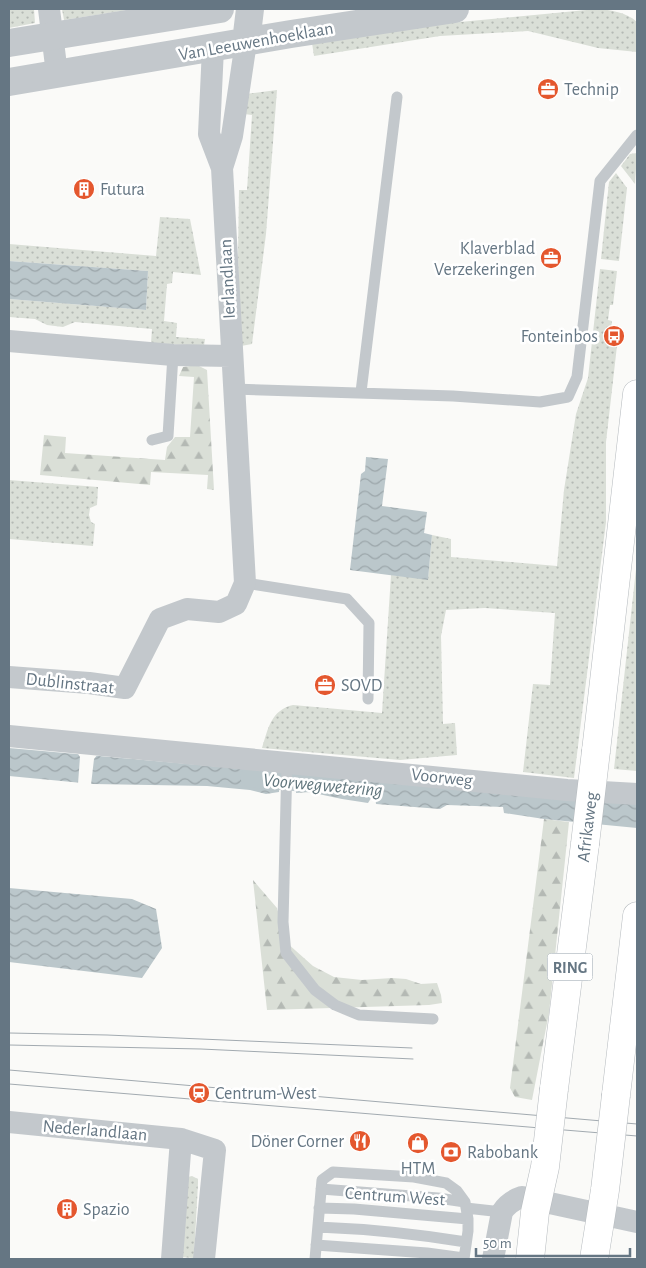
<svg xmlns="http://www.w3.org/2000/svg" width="646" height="1268" font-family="'Alegreya Sans',sans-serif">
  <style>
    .grass { fill: url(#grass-dots) }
    .forest { fill: url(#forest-firs) }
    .water { fill: url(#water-waves) }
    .pier { fill: #fafaf8 }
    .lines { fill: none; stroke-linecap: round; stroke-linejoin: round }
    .canal { stroke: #bbc7cb; stroke-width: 21 }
    .primary-casing { stroke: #b5babe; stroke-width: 29 }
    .service { stroke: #c3c8cc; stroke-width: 11 }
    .minor { stroke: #c3c8cc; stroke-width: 22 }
    .tertiary { stroke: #c3c8cc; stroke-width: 28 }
    .primary { stroke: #fff; stroke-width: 28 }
    .tram { stroke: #a2aab0; stroke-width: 1 }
    .primary-bridge-casing { stroke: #b5babe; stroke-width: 29; stroke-linecap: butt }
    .primary-bridge { stroke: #fff; stroke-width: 28 }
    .labels { text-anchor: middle; stroke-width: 5; stroke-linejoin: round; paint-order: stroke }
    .shield { fill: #fff; stroke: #939fa8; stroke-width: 1 }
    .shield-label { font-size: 16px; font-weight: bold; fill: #657683 }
    .street-label { font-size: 18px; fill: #657683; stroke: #fff }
    .poi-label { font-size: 18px; fill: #657683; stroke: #fff; text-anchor: start }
    .water-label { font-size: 19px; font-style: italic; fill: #60757c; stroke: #fff }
  </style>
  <defs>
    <pattern id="grass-dots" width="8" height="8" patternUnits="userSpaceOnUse" patternTransform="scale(1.25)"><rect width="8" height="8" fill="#dadfd7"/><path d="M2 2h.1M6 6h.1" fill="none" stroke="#b4b9b4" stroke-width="1.8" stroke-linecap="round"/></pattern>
    <pattern id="forest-firs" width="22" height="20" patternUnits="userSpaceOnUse" patternTransform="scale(1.25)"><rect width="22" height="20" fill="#dadfd7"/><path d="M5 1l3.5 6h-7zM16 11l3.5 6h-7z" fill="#b4b9b4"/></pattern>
    <pattern id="water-waves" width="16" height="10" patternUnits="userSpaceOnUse" patternTransform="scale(1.25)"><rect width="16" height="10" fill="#bbc7cb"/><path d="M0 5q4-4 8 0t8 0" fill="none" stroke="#9ca6aa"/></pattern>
  </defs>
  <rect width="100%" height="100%" fill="#fafaf8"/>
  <path class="grass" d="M16,9h18l1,14 -26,5v-18z
    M62,9h72l-70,11z
    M597,9c14,1 29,3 40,13v30l-39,-4 -70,-17 -88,5 -126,20 -2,-13 127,-19z
    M277,90l-11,144 -14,110 -11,2 -3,-89 1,-67h8l5,-75 -8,-1 1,-20z
    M637,153l-2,31 -14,-18 9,-12z
    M616,173l11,15 -8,73 -18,-2 8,-77z
    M160,217l30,2 11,56 -28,-3 -1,11 -5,1 -3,37 13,2 -1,14 29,2 -1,7 -53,-3 1,-14 -77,-7 -12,5 -16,-2 -12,-6 -26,-2v-18l137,11 2,-39 -139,-10v-17l147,12z
    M600,269l17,2 -4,34h-3l-2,15 4,1 -2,15 8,1 -12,105v80l-32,256 -51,-6 10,-88 17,1 5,-72 -70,-5 -39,2 -5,26 2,88 12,-1 2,32 -57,5 -138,-12c6,-19 9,-38 31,-43l89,8 9,-138 37,4 4,-44 19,4v18l106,9 7,-76 12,-76 12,-36z
    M9,480l89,7 -1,18 -7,3 -1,7 2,7 4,2 -2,22 -84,-7z
    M637,560v211l-23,-2z
    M192,1176l6,3v4l-4,75 -14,-1 8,-80z"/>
  <path class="forest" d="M197,365l10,5 7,120 -7,-1 1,-14 -57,-3 -1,13 -110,-10 4,-40 22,2 -1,16 100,7 2,-13 8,-10h15l4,-60 -15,-1 4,-9z
    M544,819l25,3 -20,191 -17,87 -17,-3 -5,-9z
    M253,880l24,28 10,35 26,23 21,11 28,3 30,-2 14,1 15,5 16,-1 4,12 1,8 -13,2 -162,5z"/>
  <path class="water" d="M9,261l139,10 -2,39 -137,-11z
    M366,457l22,2 -6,47 45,6 -3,21 8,2 -4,45 -78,-10 11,-96 4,-3z
    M9,748l269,24 2,3 -1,17 -13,2 -16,-4 -43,-4 -114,-2 -84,-8z
    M299,773l338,28v27l-93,-9 -40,-6 -1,-6 -56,-2 -7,4 -64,-5 -1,-9h-2l-5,8 -26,-4 -33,-7 -13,1 1,-16z
    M9,888l123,11 24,10 6,39 -20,30 -133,-16z"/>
  <path class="pier" d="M77,752l21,2 -4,5 -3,26 -13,-1 2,-27z"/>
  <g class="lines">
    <path class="canal" d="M251,777l74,6"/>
    <g class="primary-casing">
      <path id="primary" d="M596,751l41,-357
        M554,1089l31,-245
        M616,1095l21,-179"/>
    </g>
    <path class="service" d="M233,389l220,7 87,6 28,-5 9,-20 23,-196 37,-46
      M361,392l36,-295
      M152,440l16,-4 5,-81
      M245,583l102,16 22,24 -1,76
      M287,762l-4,160 3,31 29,37 20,15 24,10 74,4
      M321,1189l117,9 27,4
      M319,1208l35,1 114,10
      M466,1208l36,4
      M318,1227c50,2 99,7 148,15
      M316,1245l111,8 37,5
      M315,1259l7,-79 11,-8 81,5 32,6 11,8 8,11 3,17v12l-4,28"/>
    <path class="minor" d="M49,9l8,65
      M222,168l10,-32 14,-94
      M9,341l164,14 58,1
      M9,677l80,6 36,5 35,-69 27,-10 32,3 17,-8 9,-21 -23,-415 -13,-34 4,-86
      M9,736l558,54 70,4
      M9,1122l172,17 34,11 -11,109
      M172,1259l9,-120
      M493,1259l9,-47c5,-8 11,-12 20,-15l115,25"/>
    <path class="tertiary" d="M246,42l4,-33
      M9,43l211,-34
      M9,82l282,-48 164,-25"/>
    <use href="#primary" class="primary"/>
    <path class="tram" d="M9,1033l98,2 305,13
      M9,1045l192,4 212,10
      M9,1070l628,54
      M9,1084l628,52"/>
    <g class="primary-bridge-casing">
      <path id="primary-bridge" d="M585,844l11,-93
        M530,1259l5,-47 10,-45 9,-78
        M594,1259l11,-69 11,-95"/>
    </g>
    <use href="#primary-bridge" class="primary-bridge"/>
  </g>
  <defs>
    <g id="office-disc" transform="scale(1.125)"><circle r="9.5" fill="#e4572e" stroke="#fff"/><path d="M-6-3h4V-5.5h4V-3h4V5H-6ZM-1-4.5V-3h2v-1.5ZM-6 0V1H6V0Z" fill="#fff"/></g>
    <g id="building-disc" transform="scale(1.125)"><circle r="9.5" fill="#e4572e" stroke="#fff"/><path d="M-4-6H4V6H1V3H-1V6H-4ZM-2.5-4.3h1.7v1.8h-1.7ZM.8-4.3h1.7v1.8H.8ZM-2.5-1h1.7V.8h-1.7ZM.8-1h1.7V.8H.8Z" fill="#fff"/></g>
    <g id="bus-disc" transform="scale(1.125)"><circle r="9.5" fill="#e4572e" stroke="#fff"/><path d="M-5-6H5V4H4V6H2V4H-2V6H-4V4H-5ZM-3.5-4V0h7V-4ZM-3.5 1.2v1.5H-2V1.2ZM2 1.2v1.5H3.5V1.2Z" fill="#fff"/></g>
    <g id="station-disc" transform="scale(1.125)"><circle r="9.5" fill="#e4572e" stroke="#fff"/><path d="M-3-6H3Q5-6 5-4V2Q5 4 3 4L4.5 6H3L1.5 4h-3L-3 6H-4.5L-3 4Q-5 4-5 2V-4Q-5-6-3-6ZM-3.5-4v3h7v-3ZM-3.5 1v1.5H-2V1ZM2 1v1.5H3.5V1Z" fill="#fff"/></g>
    <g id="restaurant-disc" transform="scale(1.125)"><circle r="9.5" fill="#e4572e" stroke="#fff"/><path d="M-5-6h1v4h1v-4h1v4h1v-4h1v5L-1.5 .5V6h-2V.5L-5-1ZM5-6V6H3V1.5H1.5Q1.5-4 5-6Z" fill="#fff"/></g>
    <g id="shop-disc" transform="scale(1.125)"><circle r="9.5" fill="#e4572e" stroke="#fff"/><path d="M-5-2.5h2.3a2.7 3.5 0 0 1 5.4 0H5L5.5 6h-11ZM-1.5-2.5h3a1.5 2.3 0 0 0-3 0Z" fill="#fff"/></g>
    <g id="bank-disc" transform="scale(1.125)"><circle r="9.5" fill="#e4572e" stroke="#fff"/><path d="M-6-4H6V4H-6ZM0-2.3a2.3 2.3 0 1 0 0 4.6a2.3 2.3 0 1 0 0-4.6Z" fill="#fff"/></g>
  </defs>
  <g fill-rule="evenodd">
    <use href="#office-disc" x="548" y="89"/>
    <use href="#building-disc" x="84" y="189"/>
    <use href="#office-disc" x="551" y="258"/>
    <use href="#bus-disc" x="614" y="336"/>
    <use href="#office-disc" x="325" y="685"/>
    <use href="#station-disc" x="199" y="1093"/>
    <use href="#restaurant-disc" x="360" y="1141"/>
    <use href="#shop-disc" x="418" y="1143"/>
    <use href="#bank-disc" x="451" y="1152"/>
    <use href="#building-disc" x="67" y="1209"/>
  </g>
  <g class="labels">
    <rect class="shield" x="547.5" y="953.5" width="45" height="27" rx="4"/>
    <g class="shield-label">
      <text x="570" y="973">RING</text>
    </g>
    <g class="street-label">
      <text transform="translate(256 41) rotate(-10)" y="6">Van Leeuwenhoeklaan</text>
      <text transform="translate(227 279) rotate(-93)" y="6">Ierlandlaan</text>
      <text transform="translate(70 683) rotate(6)" y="6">Dublinstraat</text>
      <text transform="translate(442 777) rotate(6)" y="6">Voorweg</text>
      <text transform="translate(587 827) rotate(-83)" y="6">Afrikaweg</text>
      <text transform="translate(95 1130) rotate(5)" y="6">Nederlandlaan</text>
      <text transform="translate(395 1196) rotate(4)" y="6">Centrum West</text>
    </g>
    <g class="poi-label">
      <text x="564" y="95">Technip</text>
      <text x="100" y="195">Futura</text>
      <text x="535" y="254" text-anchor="end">Klaverblad<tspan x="535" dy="21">Verzekeringen</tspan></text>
      <text x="598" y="342" text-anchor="end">Fonteinbos</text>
      <text x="341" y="691">SOVD</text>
      <text x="215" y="1099">Centrum-West</text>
      <text x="344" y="1147" text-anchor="end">Döner Corner</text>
      <text x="467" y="1158">Rabobank</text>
      <text x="418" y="1174" text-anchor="middle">HTM</text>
      <text x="83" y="1215">Spazio</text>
    </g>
    <g class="water-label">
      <text transform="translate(323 784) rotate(5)" y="7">Voorwegwetering</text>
    </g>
  </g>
  <rect width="646" height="1268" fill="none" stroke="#657683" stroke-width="20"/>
  <path d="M476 1248v8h154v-8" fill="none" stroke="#657683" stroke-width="2.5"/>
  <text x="483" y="1248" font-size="15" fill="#657683" stroke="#ffffff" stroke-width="4" paint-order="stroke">50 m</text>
</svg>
